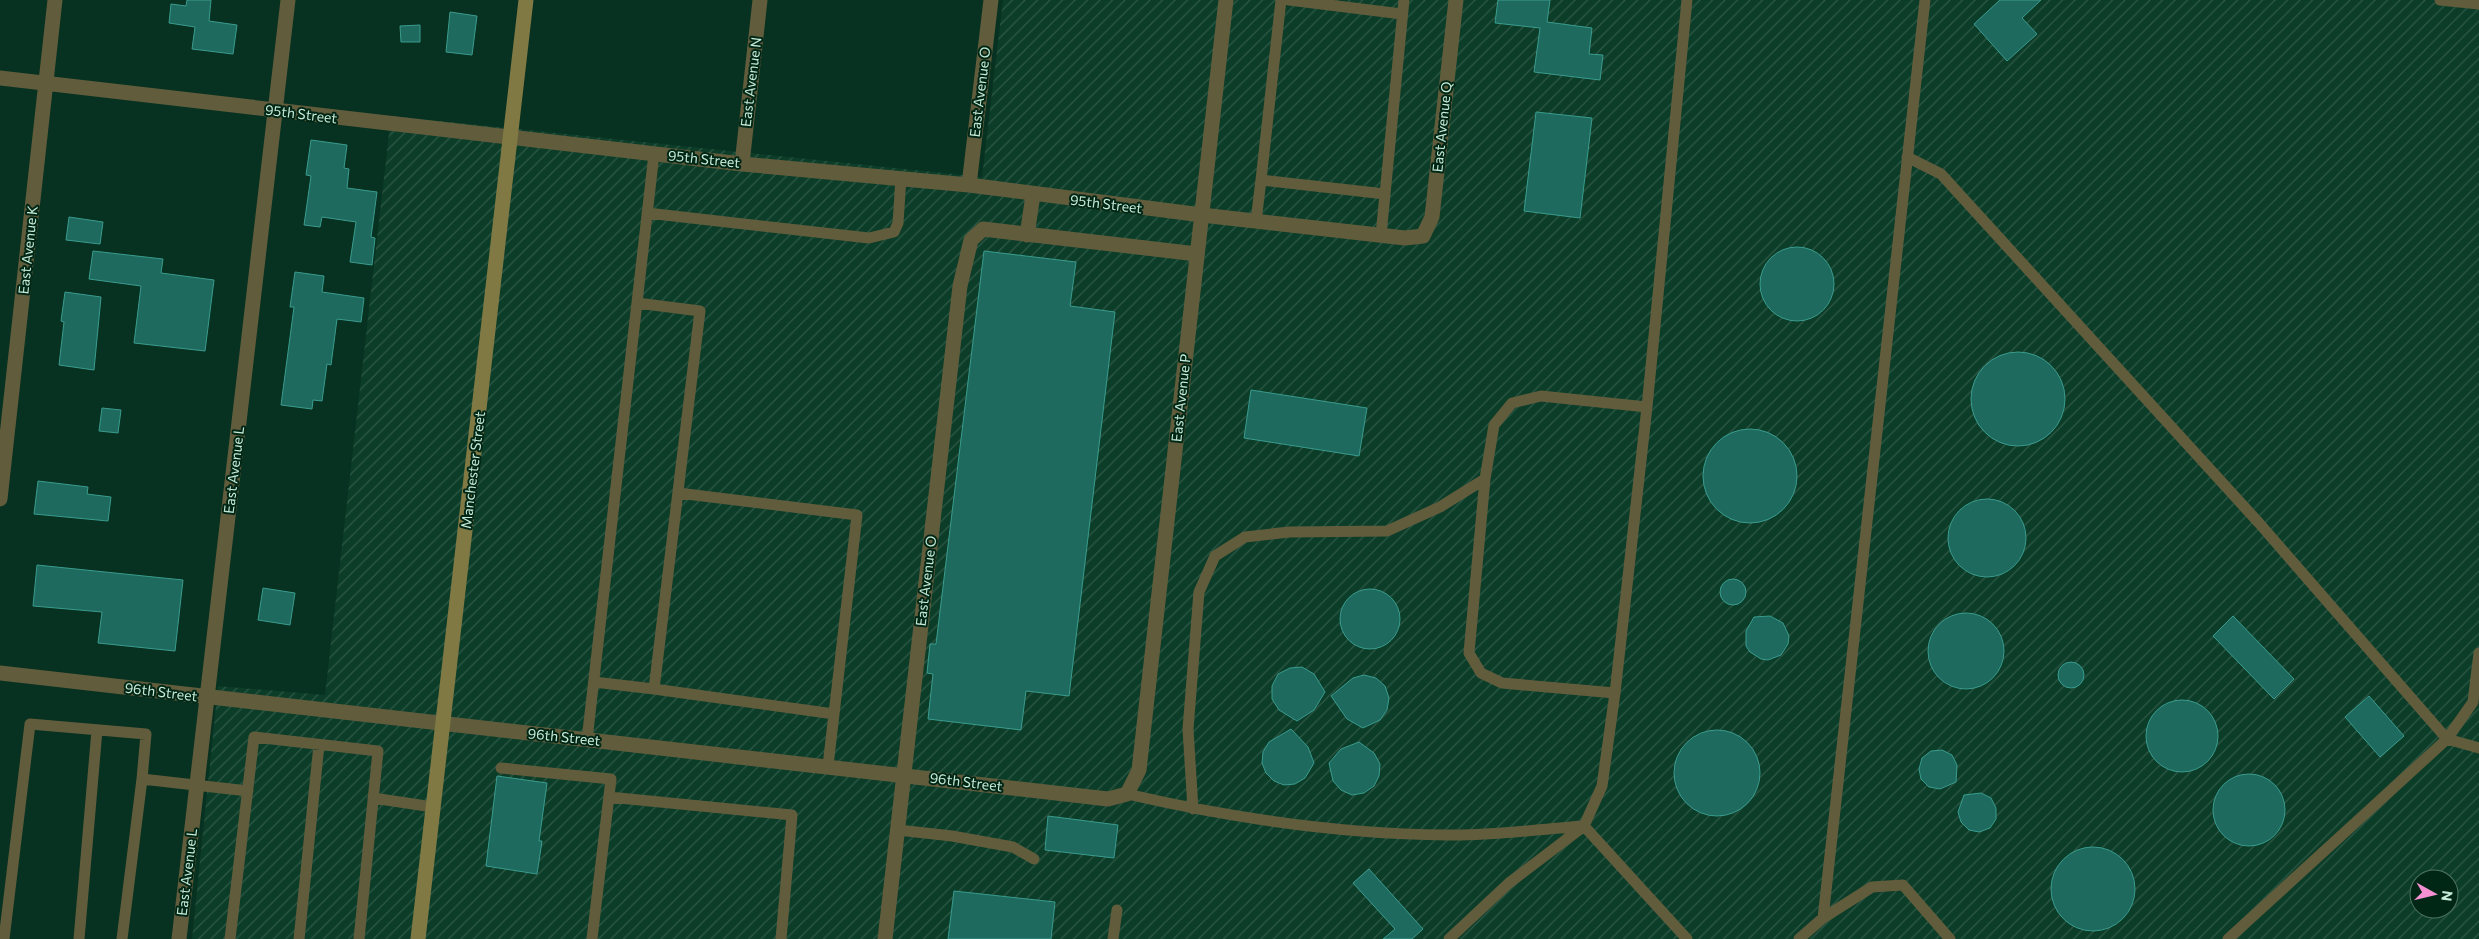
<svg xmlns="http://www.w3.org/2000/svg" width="2479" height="939" font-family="Commissioner,sans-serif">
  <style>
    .industrial { fill: url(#industrial-furrows); fill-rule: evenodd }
    .building { fill: #1f6a5f; stroke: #3a9c8d }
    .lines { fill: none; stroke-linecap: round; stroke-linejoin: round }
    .lane { stroke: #615c3c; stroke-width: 11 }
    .street { stroke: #615c3c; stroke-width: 15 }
    .secondary { stroke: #807944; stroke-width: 15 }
    .labels { text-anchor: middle; stroke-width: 4; stroke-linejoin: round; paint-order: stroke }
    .street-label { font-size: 14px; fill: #c6ead6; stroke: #002716 }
  </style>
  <defs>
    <pattern id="industrial-furrows" width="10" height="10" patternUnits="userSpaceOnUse" patternTransform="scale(1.25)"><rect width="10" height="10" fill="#0c3d29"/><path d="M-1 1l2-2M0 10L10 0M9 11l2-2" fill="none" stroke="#2e5947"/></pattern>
  </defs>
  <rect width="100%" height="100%" fill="#073120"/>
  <path class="industrial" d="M1003,0h1476v939h-2287l26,-253 107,9 66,-579 591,61zM2419,879h30v30h-30z"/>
  <path class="building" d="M187,0h24l-2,21 28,4 -4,29 -41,-5 3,-22 -26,-4 2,-19 15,2z
    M1498,0h52l-3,22 45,6 -3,26 14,1 -3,25 -66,-8 6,-44 -45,-5z
    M2000,0h41l-19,18 15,16 -30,27 -33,-37z
    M450,12l27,4 -5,39 -26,-3z
    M420,25v17h-19l-1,-16z
    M1536,112l56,6 -12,100 -56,-7z
    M311,140l36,5 -3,23 5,1 -2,19 30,4 -6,45 4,1 -3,27 -22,-3 6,-40 -34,-5 -2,10 -16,-2 7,-49 -5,-1z
    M69,217l34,5 -3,22 -34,-4z
    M1760 284a37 37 0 1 1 74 0a37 37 0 1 1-74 0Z
    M93,251l70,8 -2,14 53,7 -9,71 -71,-8 7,-57 -52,-7z
    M984,251l92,11 -6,44 45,6 -46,384 -43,-5 -5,39 -93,-11 5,-45 -6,-1 3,-29h6z
    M295,272l29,4 -2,16 42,6 -3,24 -24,-3 -6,46 -4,-1 -5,37 -9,-1 -1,9 -31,-4 13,-98h-4z
    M65,292l36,5 -7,73 -35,-5 5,-43 -3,-1z
    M1971 399a47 47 0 1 1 94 0a47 47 0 1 1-94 0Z
    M1251,390l116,18 -8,48 -115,-18z
    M102,408l19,2 -3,23 -19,-2z
    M1703 476a47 47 0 1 1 94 0a47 47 0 1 1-94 0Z
    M38,481l50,6 -1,7 24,3 -3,24 -74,-7z
    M1948 538a39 39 0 1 1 78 0a39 39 0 1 1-78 0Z
    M37,565l146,15 -8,71 -77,-8 4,-31 -69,-6z
    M1720 592a13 13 0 1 1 26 0a13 13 0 1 1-26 0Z
    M263,588l32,5 -5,32 -32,-5z
    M1340 619a30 30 0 1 1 60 0a30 30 0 1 1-60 0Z
    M1928 651a38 38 0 1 1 76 0a38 38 0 1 1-76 0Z
    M1770,616l13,7 6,13 -1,8 -7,11 -13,5 -7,-1 -11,-7 -4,-6v-15l8,-14z
    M2233,616l61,63 -20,20 -61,-63z
    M2058 675a13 13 0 1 1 26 0a13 13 0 1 1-26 0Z
    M1302,667l12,7 11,18 -11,18 -17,11 -18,-11 -7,-11v-13l6,-12 12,-6z
    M1364,675l12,3 9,8 4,12 -2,12 -7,10 -17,8 -16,-9 -16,-23 22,-18z
    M2369,696l35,40 -24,21 -35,-40z
    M2146 736a36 36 0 1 1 72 0a36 36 0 1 1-72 0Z
    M1291,729l17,18 6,16 -9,15 -10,6 -11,1 -10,-4 -8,-8 -4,-10 1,-11 6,-10z
    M1674 773a43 43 0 1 1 86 0a43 43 0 1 1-86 0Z
    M1359,742l15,11 6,11 -1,12 -5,10 -10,7 -12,2 -11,-5 -8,-9 -4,-18 12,-14z
    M1942,750l10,5 5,10 -1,17 -16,7 -11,-2 -8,-8 -2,-10 3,-11 9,-7z
    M2213 810a36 36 0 1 1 72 0a36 36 0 1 1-72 0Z
    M497,776l50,7 -8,58h3l-5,33 -51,-8z
    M1981,793l10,5 5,10v11l-6,9 -11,4 -10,-2 -8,-8 -3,-10 6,-17z
    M1048,816l70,9 -4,33 -69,-8z
    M2051 889a42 42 0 1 1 84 0a42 42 0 1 1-84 0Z
    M1369,869l54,60 -11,10h-29l12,-10 -42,-46z
    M954,891l101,11 -4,37h-103z"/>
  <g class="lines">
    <path class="lane" d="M1281,0l-20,180 124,14
      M1289,0l113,14
      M2440,0l39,4
      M1907,157l34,17 318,349 188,216 26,-37 6,-49
      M647,213l222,25 25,-6 4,-9 3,-45
      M1256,221l5,-41
      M1381,235l23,-235
      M1485,479l-16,174 12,20 21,10 113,10
      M594,682l60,7 46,-378 -63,-8
      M654,689l180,25 23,-199 -179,-22
      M587,740l67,-586
      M828,766l6,-52
      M501,768l110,11 -19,160
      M1127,794c104,24 213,40 320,41 46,1 92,-6 137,-9
      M609,797l183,18 -11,124
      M373,798l60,9
      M1193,809l-5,-80 11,-137 16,-36 30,-19 44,-5 98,-1 53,-24 45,-28 9,-54 18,-22 29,-7 106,11
      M1584,826l103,113
      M898,830l54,6 61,11 21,12
      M1823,918l49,-31 31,-2 47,54
      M4,939l26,-215 116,10 -4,45
      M79,939l18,-209
      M122,939l20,-160 106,12
      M230,939l24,-202 124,14 -19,188
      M299,939l20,-194
      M1113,939l4,-29
      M1449,939l60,-56 75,-57 18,-40 13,-93 32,-286 40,-407
      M1799,939l24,-21 102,-918
      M2228,939l219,-200 32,9"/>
    <path class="street" d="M0,78l742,86 227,21 233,30 203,23 18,-2 9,-19 24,-217
      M742,164l18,-164
      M969,185l22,-185
      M1027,235l6,-40
      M0,499l55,-499
      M0,673l1108,126 19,-5 12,-24 87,-770
      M179,939l109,-939
      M885,939l75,-653 11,-46 12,-11 214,25"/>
    <path class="secondary" d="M418,939l108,-939"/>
  </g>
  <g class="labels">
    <g class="street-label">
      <text transform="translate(751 82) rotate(-83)" y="5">East Avenue N</text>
      <text transform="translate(980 92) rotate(-83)" y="5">East Avenue O</text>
      <text transform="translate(301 114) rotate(7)" y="5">95th Street</text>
      <text transform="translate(1442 127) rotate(-84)" y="5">East Avenue Q</text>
      <text transform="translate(704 159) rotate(6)" y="5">95th Street</text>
      <text transform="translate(1106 204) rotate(7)" y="5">95th Street</text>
      <text transform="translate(28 250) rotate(-84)" y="5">East Avenue K</text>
      <text transform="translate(1181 398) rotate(-84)" y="5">East Avenue P</text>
      <text transform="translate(234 470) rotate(-83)" y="5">East Avenue L</text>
      <text transform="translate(473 470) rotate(-83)" y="5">Manchester Street</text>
      <text transform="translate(926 581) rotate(-83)" y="5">East Avenue O</text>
      <text transform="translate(161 692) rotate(7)" y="5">96th Street</text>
      <text transform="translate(564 737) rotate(6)" y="5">96th Street</text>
      <text transform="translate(966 782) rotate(7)" y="5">96th Street</text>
      <text transform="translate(187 872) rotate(-83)" y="5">East Avenue L</text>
    </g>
  </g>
  <g transform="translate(2434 894) rotate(98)"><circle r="24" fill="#002716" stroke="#4f7563"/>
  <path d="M0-4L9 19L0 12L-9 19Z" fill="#f591d2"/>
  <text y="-8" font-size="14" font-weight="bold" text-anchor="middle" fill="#c6ead6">N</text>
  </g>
</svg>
